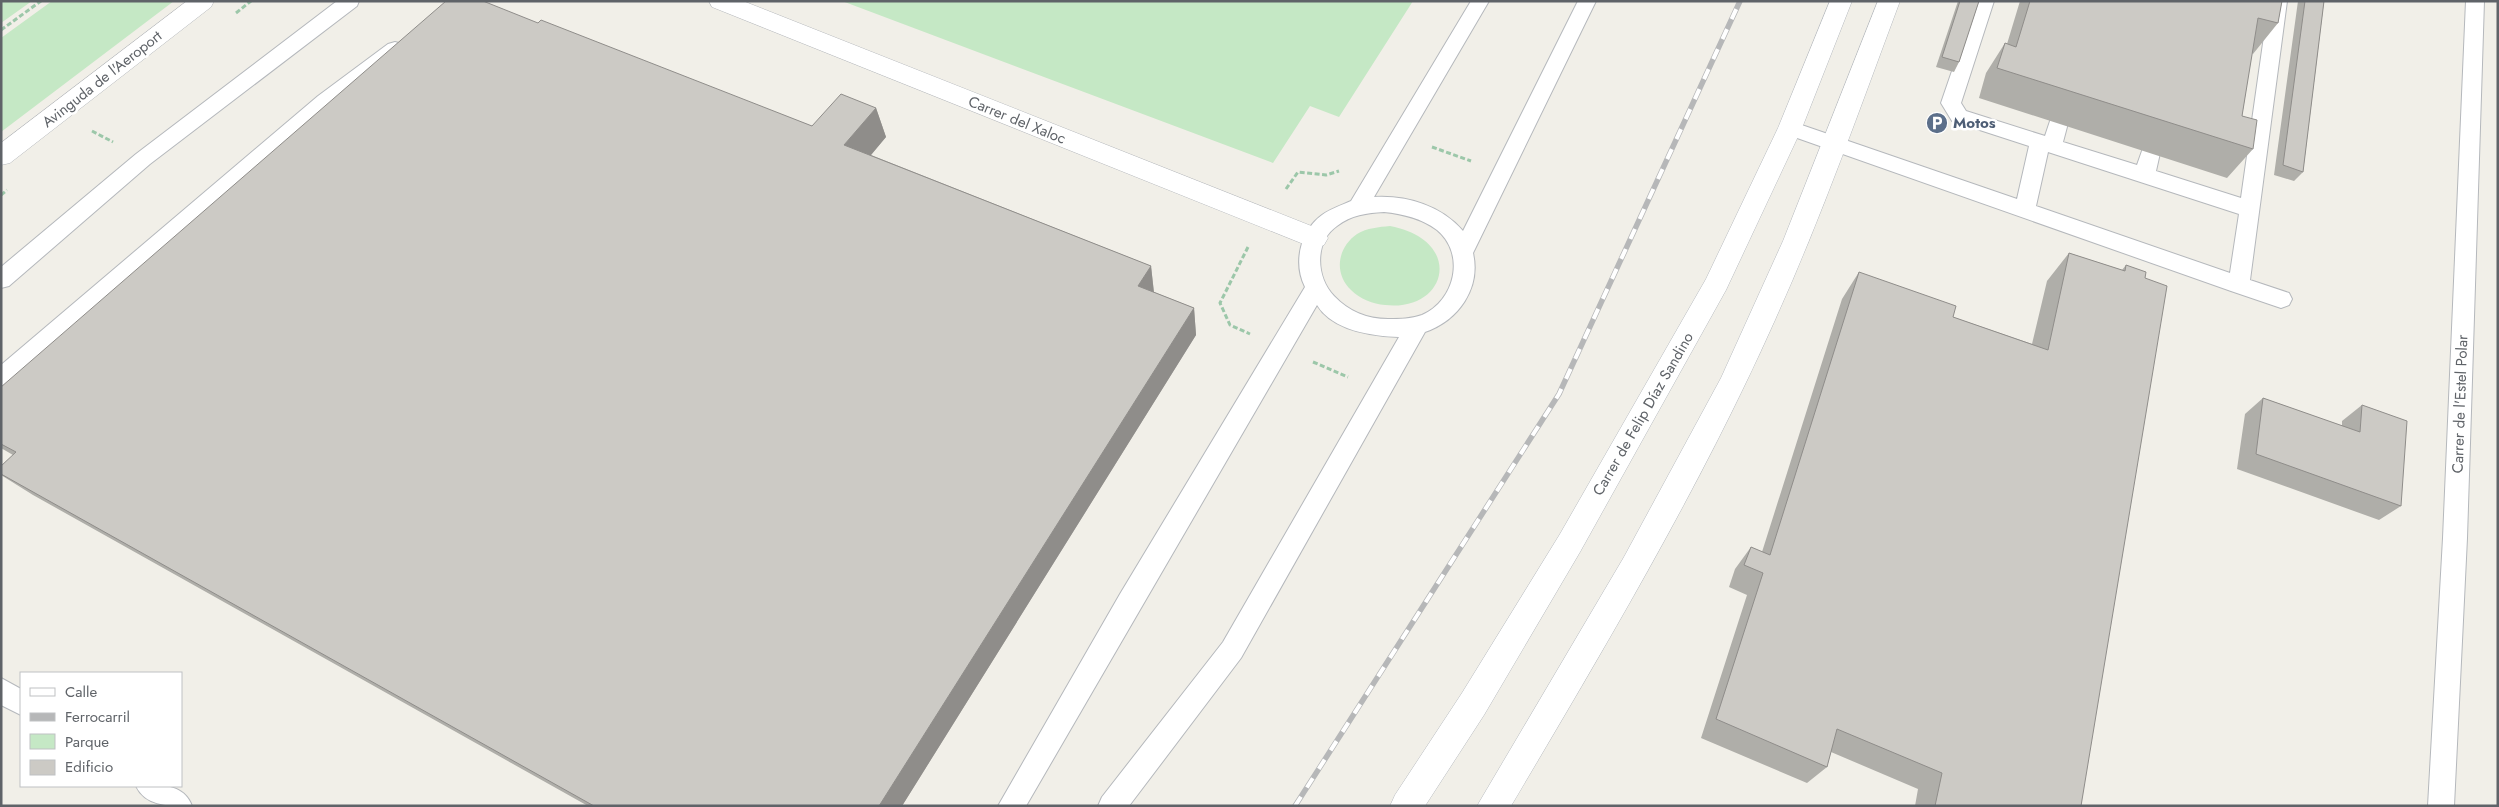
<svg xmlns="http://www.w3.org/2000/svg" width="2499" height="807" font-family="Jost,sans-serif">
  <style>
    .green { fill: #c5e8c5 }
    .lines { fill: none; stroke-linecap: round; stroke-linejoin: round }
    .service-casing { stroke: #b5b8bc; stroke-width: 2 }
    .minor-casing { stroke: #b5b8bc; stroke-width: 1 }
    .tertiary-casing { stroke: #b5b8bc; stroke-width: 1 }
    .secondary-casing { stroke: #b6babf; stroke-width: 1 }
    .path { stroke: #9cc7a9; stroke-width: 3; stroke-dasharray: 5 2.5; stroke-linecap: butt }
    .service { fill: #fff; fill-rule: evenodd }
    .minor { fill: #fff; fill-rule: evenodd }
    .tertiary { fill: #fff; fill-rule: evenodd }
    .secondary { fill: #fff; fill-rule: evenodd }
    .rail-casing { stroke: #b6b7b8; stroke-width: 5.5 }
    .rail { stroke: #fff; stroke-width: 4; stroke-dasharray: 11; stroke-linecap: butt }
    .wall { fill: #afaea9 }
    .shaded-wall { fill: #8f8d8a }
    .building { fill: #cccac5; stroke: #8f8d8a }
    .labels { text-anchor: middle; stroke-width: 5; stroke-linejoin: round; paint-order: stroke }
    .street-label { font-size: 15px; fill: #5f6368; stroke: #fff }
    .service-label { font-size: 15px; font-weight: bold; fill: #4e5e75; stroke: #fff; text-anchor: start }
  </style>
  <rect width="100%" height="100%" fill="#f1efe8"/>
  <path class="green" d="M2,1h30l-31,22z
    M52,1h122l-173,131v-94z
    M842,1h571l-74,116 -29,-11 -37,57z
    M1390,226c75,14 58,86 -5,79 -12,-1 -25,-6 -34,-15 -18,-17 -13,-43 6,-56 10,-6 22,-7 33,-8z"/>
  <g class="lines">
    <g class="service-casing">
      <path id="service" d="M337,1h22l-2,5 -207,158 -141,122 -8,2v-21l135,-113z
        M1471,1h18l-115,196c33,-2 68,9 89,34l115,-230h18l-123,252c8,35 -14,67 -48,79l-184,326 -112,148h-31l4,-9 121,-155 176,-305c-27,-1 -66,-6 -82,-32l-291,501h-28l122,-212 185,-307c-12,-24 -5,-56 17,-72 8,-6 20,-10 29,-14zM1384,212c19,2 37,6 53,18 29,24 18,71 -15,85 -11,4 -22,4 -34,4 -20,0 -39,-7 -54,-23 -18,-19 -20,-54 3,-70 14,-11 30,-13 47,-14z
        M1976,1h18l-33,102 5,8 79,25 6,-18 7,-2 7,2 3,5 -5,19 74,23 6,-17 7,-3 7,3 3,5 -4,18 85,27 28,-197h18l-37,279 39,13 3,6 -3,6 -8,3 -50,-17 -448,-158 -3,-5 3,-5 7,-2 227,78 12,-53 -77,-25 -11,-18zM2048,152l191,62 -9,59 -194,-67z
        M2466,1h18l-17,537 -13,268h-26l15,-268z
        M395,42l7,2 2,5 -2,5 -70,52 -323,280 -8,2v-23l317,-269 70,-52z
        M1,678l20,11v26l-20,-10z
        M136,786c21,-1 47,-4 56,20 -22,0 -46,1 -56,-20z"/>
    </g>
    <g class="minor-casing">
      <path id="minor" d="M709,1h34l581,230 4,7 -4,7 -9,3 -9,-3 -594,-238z"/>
    </g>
    <g class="tertiary-casing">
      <path id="tertiary" d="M187,1h27l-3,6 -201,156 -9,2v-22z"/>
    </g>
    <g class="secondary-casing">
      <path id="secondary" d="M1830,1h22l-50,127 -76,162 -146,262 -96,163 -59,91h-35l5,-11 67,-102 98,-159 146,-255 72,-151z
        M1878,1h22c-40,107 -78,215 -125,319 -75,168 -170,327 -264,486h-34l147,-249 97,-179 62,-137z"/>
    </g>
    <path class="path" d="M236,13l15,-12
      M1,30l40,-29
      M92,131l21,11
      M1432,147l39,14
      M1286,189l12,-17 28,3 13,-4
      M1,195l6,-5
      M1248,247l-28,56 10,22 20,9
      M1313,362l35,15"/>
    <use href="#service" class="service"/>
    <use href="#minor" class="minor"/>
    <use href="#tertiary" class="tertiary"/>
    <use href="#secondary" class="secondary"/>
    <g class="rail-casing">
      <path id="rail" d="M1295,806l264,-412 181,-393"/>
    </g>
    <use href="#rail" class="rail"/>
  </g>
  <path class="wall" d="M1958,1h21l-20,61 -5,10 -18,-5z
    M2020,1h262l-4,22 -25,31 -1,-1 -10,63 11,33 -26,29 -248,-80 7,-25 19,-30 2,1z
    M2298,1h26l-21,171 -9,9 -20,-6z
    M538,23l274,103 64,-18 10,29 -15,18 280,111 3,26 40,16 2,27 -294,471h-314l-555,-311 -32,-20 12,-20 -12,-7v-61z
    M2069,253l53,17 4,-5 19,13 -64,528h-166l3,-17 -87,-37 -4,15 -20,16 -106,-45 46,-143 -18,-8 6,-18 16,-22 11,5 80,-253 17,-27 94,45 79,27 15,-63z
    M2263,398l79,28v-5l20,-16 39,101 -22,14 -142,-51 8,-55z"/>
  <path class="shaded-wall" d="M876,108l10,29 -31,37 -11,-29z
    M1151,266l3,28 -16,-8z
    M1194,308l2,27 -294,471h-23z"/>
  <path class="building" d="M446,1h37l55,22 3,-3 271,106 29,-32 35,14 -32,37 307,121 -13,20 56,22 -315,498h-285l-593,-332v-8l15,-14 -15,-8v-57z
    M1960,1h19l-20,61 -17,-5z
    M2030,1h252l-4,22 -20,-5 -16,98 15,4 -4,29 -256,-81 8,-25 11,4z
    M2305,1h19l-21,171 -20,-7z
    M2069,253l56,18 1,-6 20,7 -1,6 22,8 -86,520h-146l7,-33 -105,-44 -10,38 -111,-48 47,-146 -19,-8 7,-18 19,8 89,-283 97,34 -3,11 95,33z
    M2263,398l97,34 2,-27 45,16 -6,85 -145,-52z"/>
  <defs>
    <g id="parking-disc" transform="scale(1.125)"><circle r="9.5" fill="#5c6f8a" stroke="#fff"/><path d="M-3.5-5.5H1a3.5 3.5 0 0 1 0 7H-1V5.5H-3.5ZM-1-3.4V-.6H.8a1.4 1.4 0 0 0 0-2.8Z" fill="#fff"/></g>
  </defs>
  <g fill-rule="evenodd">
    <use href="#parking-disc" x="1937" y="123"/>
  </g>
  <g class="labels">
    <g class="street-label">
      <text transform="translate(102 79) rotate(-38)" y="5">Avinguda de l'Aeroport</text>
      <text transform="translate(1017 120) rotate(22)" y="5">Carrer del Xaloc</text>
      <text transform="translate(2460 404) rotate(-88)" y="5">Carrer de l'Estel Polar</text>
      <text transform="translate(1643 414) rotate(-60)" y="5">Carrer de Felip Díaz Sandino</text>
    </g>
    <g class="service-label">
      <text x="1953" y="128">Motos</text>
    </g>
  </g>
  <rect width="2499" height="807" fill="none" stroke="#5f6368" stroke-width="5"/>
  <rect x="20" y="672" width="162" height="115" fill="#ffffff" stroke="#bfc1c3"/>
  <rect x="30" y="688" width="25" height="8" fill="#ffffff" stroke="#bfc1c3"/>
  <text x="65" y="697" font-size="15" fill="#5f6368">Calle</text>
  <rect x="30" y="713" width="25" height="8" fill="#b6b7b8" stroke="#bfc1c3"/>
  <text x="65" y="722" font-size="15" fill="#5f6368">Ferrocarril</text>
  <rect x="30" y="734" width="25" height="15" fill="#c5e8c5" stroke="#bfc1c3"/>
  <text x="65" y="747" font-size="15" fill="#5f6368">Parque</text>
  <rect x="30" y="760" width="25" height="15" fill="#cccac5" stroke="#bfc1c3"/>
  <text x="65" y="772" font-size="15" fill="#5f6368">Edificio</text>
</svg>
